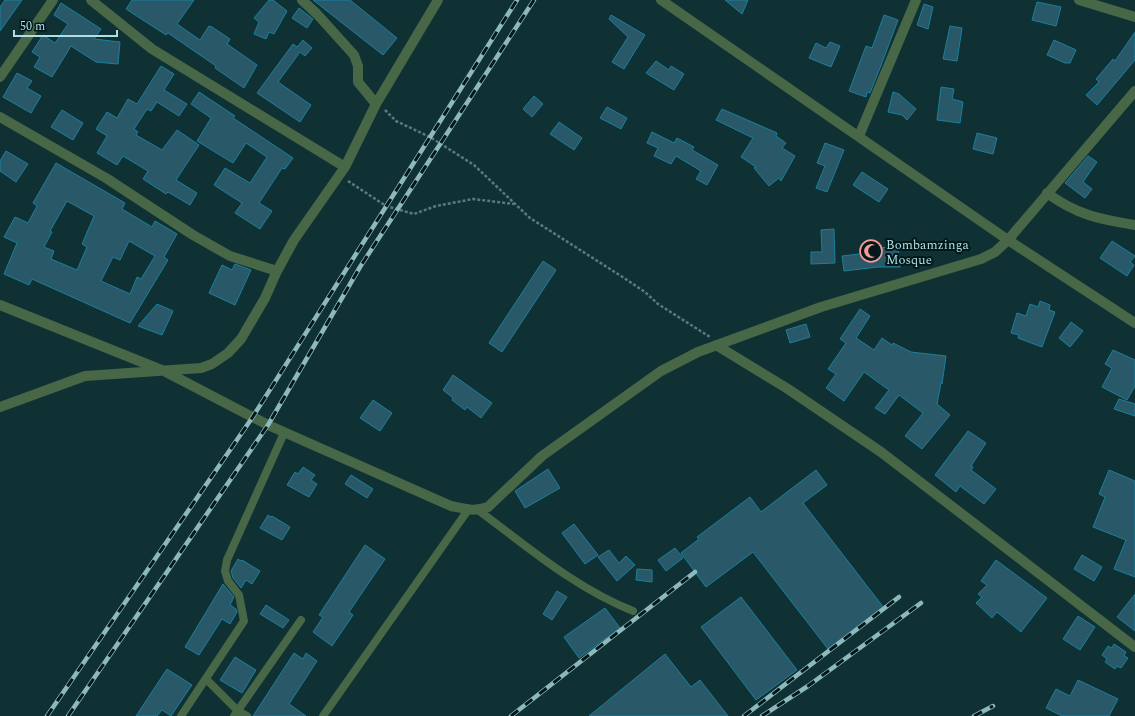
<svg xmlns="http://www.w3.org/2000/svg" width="1135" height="716" font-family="Spectral,serif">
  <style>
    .building { fill: #295868; stroke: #1a809d; fill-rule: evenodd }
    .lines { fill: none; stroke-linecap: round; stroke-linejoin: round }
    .path { stroke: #557c80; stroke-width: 2.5; stroke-dasharray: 3 2; stroke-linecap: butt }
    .lane { stroke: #486746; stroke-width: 8 }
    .street { stroke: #486746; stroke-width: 10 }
    .rail-casing { stroke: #8db9bd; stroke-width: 4.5 }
    .rail { stroke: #02181a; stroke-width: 3; stroke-dasharray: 9; stroke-linecap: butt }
    .labels { text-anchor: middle; stroke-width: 4; stroke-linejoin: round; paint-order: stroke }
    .poi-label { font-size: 13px; fill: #b0dfe3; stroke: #02181a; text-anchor: start }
  </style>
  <rect width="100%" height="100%" fill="#103134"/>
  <path class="building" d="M5,0h17l-22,31v-24z
    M132,0h62l-17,24 23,16 9,-14 3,1 18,12 -3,5 30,21 -13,23 -29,-20 1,-2 -48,-33 -2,2 -40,-26z
    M269,0h4l14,11 -13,23 -5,-2 -3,7 -12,-5 5,-12 -5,-4z
    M313,0h37l47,38 -14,17z
    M725,0h23l-6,14z
    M1037,2l24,5 -5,19 -24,-6z
    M61,3l40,26 -7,10 26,3 -2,22 -22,-2 -25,-16 -19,31 -18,-10 6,-10 -8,-5 11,-17 12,8 13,-19 -14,-9z
    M924,4l9,3 -5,22 -11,-4z
    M299,8l14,11 -6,9 -15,-10z
    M611,15l34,20 -21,34 -12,-7 16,-25 -19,-18z
    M884,15l14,5 -18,48 -10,25 -3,-1 -1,5 -17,-6 17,-45 6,2z
    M950,26l12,2 -5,33 -14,-2z
    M1135,32v28l-38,45 -11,-10 13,-13 -3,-3 17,-20 2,2z
    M303,40l9,8 -7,8 -5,-4 -22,30 33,23 -11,17 -43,-29 36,-49 4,3z
    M1054,40l22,10 -6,13h-5l-18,-8z
    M830,42l10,4 -9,21 -22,-9 7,-15 10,5z
    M656,61l13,9 2,-4 13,8 -10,16 -28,-17z
    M161,66l13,8 -10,16 23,14 -8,12 -22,-14 -6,9 -4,-2 -13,20 4,3 -2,3 26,15 15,-20 22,15 -23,35 21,13 -7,12 -22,-13 -2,2 -23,-15 5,-8 -25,-15 -6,9 -20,-12 10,-17 -11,-7 11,-17 10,6 11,-19 9,5z
    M17,73l15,8 -5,7 14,8 -10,17 -28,-16z
    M941,87l13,2 -2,10 11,3 -3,21 -23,-3z
    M199,92l36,24 -2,2 60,40 -8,11 -3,-1 -23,35 13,8 -12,18 -25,-16 7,-10 -28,-18 11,-17 25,15 17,-26 -21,-14 -13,20 -36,-22 14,-23 -20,-14z
    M893,92l6,2 17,15 -9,11 -5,-5 -14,-3z
    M534,96l9,8 -11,13 -9,-8z
    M607,107l20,11 -6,11 -21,-11z
    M722,109l55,24 -1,3 10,7 -4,5 13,8 -14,25 -2,-3 -10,8 -15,-18 2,-1 -15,-10 12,-19 -37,-18z
    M62,110l21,13 -10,17 -22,-13z
    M559,122l23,16 -8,12 -24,-16z
    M652,132l22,11 3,-5 17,9 -2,3 26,15 -11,20 -11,-6 5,-8 -25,-15 -5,8 -17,-8 4,-8 -11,-5z
    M977,133l20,5 -4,16 -20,-5z
    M825,143l19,7 -17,42 -11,-4 9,-22 -8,-3z
    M6,151l22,13 -12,18 -16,-11v-10z
    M1088,156l9,6 -14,20 9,7 -7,9 -20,-15z
    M56,163l69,40 -3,6 30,18 3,-6 22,13 -13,23 4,3 -38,63 -98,-44 -3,6 -25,-11 13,-31 -13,-6 11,-20 13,6 9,-17 -4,-3zM67,201l27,15 -12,28 5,3 -10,23 -26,-11 3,-8 -10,-4 8,-15 -2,-1zM129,241l26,15 -14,23 -4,-2 -7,17 -29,-13 12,-24 7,3z
    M862,172l26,17 -9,13 -26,-17z
    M834,229l1,34 -24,1v-12h11l-1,-22z
    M1112,241l23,15 -5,6 4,3 -7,11 -27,-18z
    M898,247l2,20h-22l-34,4 -2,-15 35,-4v-4z
    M543,261l13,9 -54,82 -13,-9z
    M235,264l16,6 -16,35 -26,-12 13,-28 10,5z
    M1040,301l10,4 -1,5 6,2 -13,35 -24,-9 1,-3 -8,-2 6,-20 9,3 4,-12 8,3z
    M157,304l16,7 -11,24 -24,-9z
    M860,309l10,7 -14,22 18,12 8,-12 10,7 1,-2 18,9 35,4 -4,28 -1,-1 -4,21 13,11 -28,34 -17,-13 18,-23 -24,-18 -14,19 -10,-6 14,-18 -25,-18 -20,29 -18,-13 10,-14 -8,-5 18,-26 -6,-4z
    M1071,322l12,9 -13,16 -11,-9z
    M806,324l4,13 -20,6 -4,-13z
    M1113,350l22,10v26l-8,14 -25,-13 10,-19 -7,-4z
    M453,375l39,28 -11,15 -14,-11 -2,3 -13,-10 1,-2 -10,-8z
    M1119,399l16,5v12l-21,-7z
    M373,400l19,13 -12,18 -20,-13z
    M968,431l18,12 -15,23 2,1 -2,3 25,19 -12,15 -24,-18 -4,6 -21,-17z
    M303,467l12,8 -4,5 6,4 -8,13 -22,-12 8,-13 3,2z
    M548,469l12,19 -35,20 -10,-17z
    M816,470l11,15 -24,18 81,105 -56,41 -75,-97 -47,35 -25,-34 18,-14 -2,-2 53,-40 11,15z
    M1109,470l26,11v96l-21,-8 12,-29 -33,-13 12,-30 -6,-3z
    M351,475l22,14 -6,9 -22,-14z
    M268,515l3,2 1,-1 18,11 -8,13 -22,-12z
    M574,524l24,31 -13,9 -23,-31z
    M365,545l20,14 -36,53 4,3 -21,31 -19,-14 10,-15 -4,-2z
    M675,548l8,10 -17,13 -8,-11z
    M609,550l10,13 7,-7 9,9 -18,16 -19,-24z
    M1082,555l20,12 -8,14 -20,-12z
    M238,559l3,2 1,-1 18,11 -8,13 -6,-4 -5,8 -8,-10 -2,-7z
    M996,560l51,38 -26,34 -24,-20 -5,6 -16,-15 6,-6 -4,-3 9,-9 -6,-4z
    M637,569l15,1v12l-16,-2z
    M223,584l11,13 -4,8 6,4 1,3 -7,12 -8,-5 -23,36 -14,-8z
    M557,591l10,6 -15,23 -9,-6z
    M1135,594v37l-18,-14z
    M741,597l56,73 -41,30 -55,-73z
    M266,605l23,15 -6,8 -23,-14z
    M605,608l15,20 -41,30 -15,-21z
    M1078,616l17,11 -15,23 -17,-11z
    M1114,644l12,8 -2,4 4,2 -7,10 -4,-2 -2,3 -10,-7 2,-3 -5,-4 6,-9 4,2z
    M294,653l9,6 3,-6 11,8 -28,43 17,12h-53z
    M665,654l26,33 9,-7 28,36h-139z
    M235,657l21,13 -14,23 -22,-13z
    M167,669l25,16 -7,10 -14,21 -9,-6 -5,6h-21z
    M1078,680l40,19 -9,17h-47l-16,-8 10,-19 14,7z"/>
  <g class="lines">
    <path class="path" d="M385,110l11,11 34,16 44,28 56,53 91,58 24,16 13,12 52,33
      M348,181l38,25 28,8 22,-8 37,-7 41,5"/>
    <path class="lane" d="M478,510c50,37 97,78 155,101
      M206,679l32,32 9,5
      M181,716l63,-95 -5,-26 -11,-14 -3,-10 2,-11 57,-127
      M234,716l67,-96
      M323,716l145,-206"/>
    <path class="street" d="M91,0l61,49 193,118
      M302,0l15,14 37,41 4,11v16l18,22
      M661,0l347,240 127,83
      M1079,0l56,17
      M0,77l53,-77
      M0,117l106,61 87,57 37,21 47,15
      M859,136l57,-136
      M1047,193c30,22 52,26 88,32
      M0,305l164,66 104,54 183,81c14,3 23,6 37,1l54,-51 119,-85 37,-19 123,-45 160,-48 14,-7 13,-12 127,-149
      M716,345l72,44 93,63 254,195
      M0,407l85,-31 116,-8 11,-4 16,-11 13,-14 24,-41 12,-27 17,-31 51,-73 31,-63 62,-104"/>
    <g class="rail-casing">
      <path id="rail" d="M47,716l205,-298 265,-418
        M68,716l200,-291 92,-158 174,-267
        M511,716l184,-144
        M744,716l155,-119
        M762,716l46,-30 113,-83
        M974,716l19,-10"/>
    </g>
    <use href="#rail" class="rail"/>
  </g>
  <defs>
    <g id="mosque-ring" transform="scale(1.15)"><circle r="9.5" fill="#02181a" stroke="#f59b97" stroke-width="1.5"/><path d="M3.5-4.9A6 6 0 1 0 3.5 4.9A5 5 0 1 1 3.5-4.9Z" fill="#f59b97"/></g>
  </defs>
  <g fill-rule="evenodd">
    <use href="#mosque-ring" x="871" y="251"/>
  </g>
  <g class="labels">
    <g class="poi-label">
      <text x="886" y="249">Bombamzinga<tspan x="886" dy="15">Mosque</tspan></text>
    </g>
  </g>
  <path d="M14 30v6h103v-6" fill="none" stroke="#b0dfe3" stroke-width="2"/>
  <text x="20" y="30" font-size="12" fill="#b0dfe3" stroke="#02181a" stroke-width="3" paint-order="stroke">50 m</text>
</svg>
